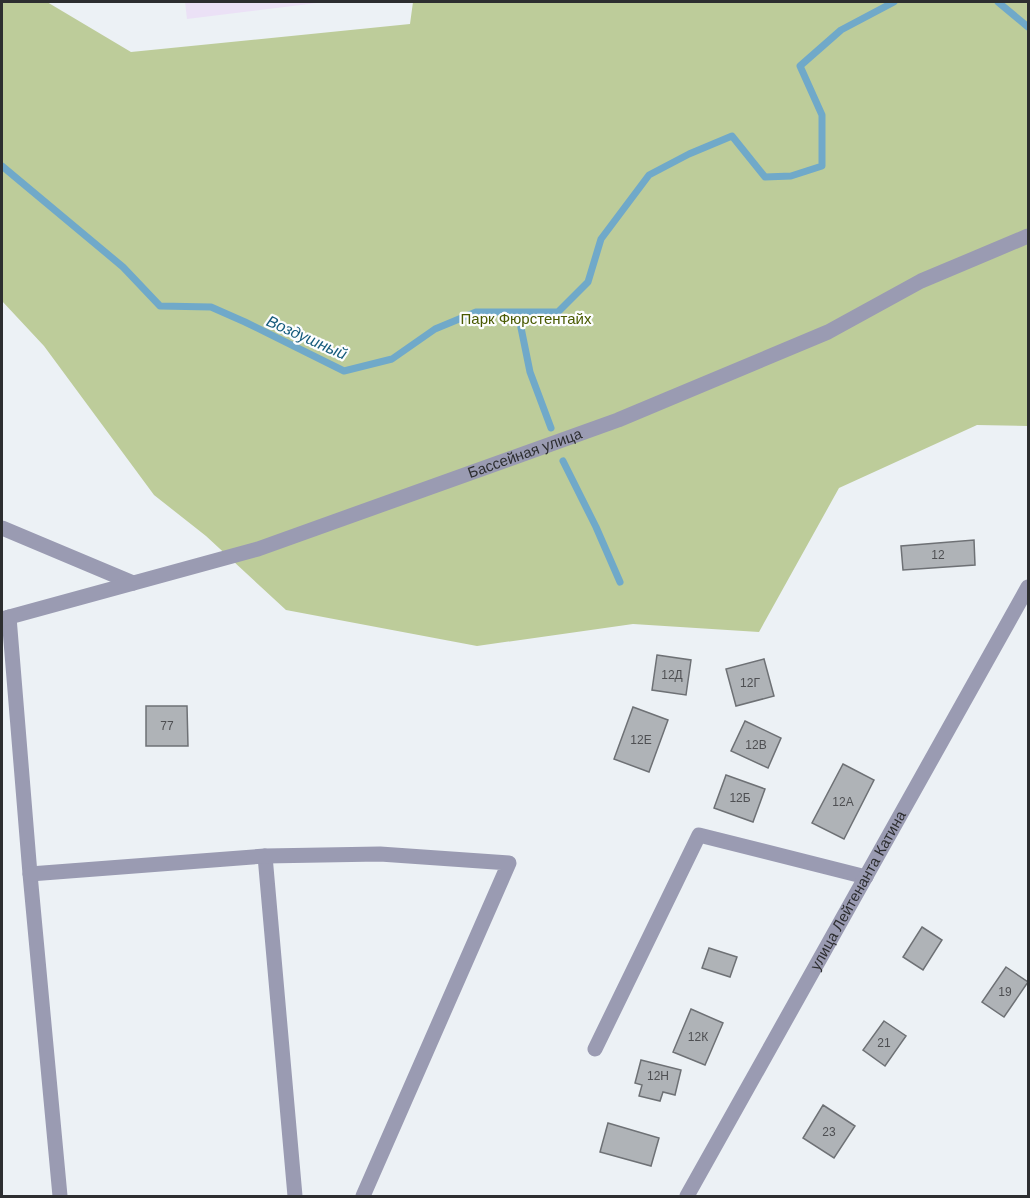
<svg xmlns="http://www.w3.org/2000/svg" width="1030" height="1198" font-family="Helvetica,sans-serif">
  <style>
    .education { fill: #ebe1f6 }
    .green { fill: #bdcc9a }
    .lines { fill: none; stroke-linecap: round; stroke-linejoin: round }
    .stream { stroke: #70a9c9; stroke-width: 7 }
    .building { fill: #afb3b7; stroke: #6e7175; stroke-width: 1.5 }
    .minor { stroke: #9a9bb2; stroke-width: 15 }
    .labels { text-anchor: middle; stroke-width: 4.5; stroke-linejoin: round; paint-order: stroke }
    .number-label { font-size: 12px; fill: #4e4f52 }
    .park-label { font-size: 15px; fill: #495a02; stroke: #fcfdfe }
    .street-label { font-size: 15px; fill: #2d2e30; stroke: #fcfdfe }
    .water-label { font-size: 16px; font-style: italic; fill: #155a7b; stroke: #fcfdfe }
  </style>
  <rect width="100%" height="100%" fill="#ecf1f5"/>
  <path class="education" d="M185,2h140l-138,17z"/>
  <path class="green" d="M2,2h45l84,50 279,-28 3,-22h615v424l-51,-1 -138,63 -80,144 -126,-8 -156,22 -191,-36 -80,-74 -52,-41 -110,-149 -42,-45z"/>
  <g class="lines">
    <path class="stream" d="M998,2l30,25
      M2,166l121,101 37,39 51,1 34,15 99,49 48,-12 43,-30 41,-17h82l30,-30 13,-43 48,-64 40,-21 43,-18 33,41 26,-1 31,-10v-51l-22,-49 41,-36 53,-28
      M518,313l12,59 21,56
      M563,461l33,66 24,55"/>
  </g>
  <path class="building" d="M974,540l1,25 -72,5 -2,-24z
    M657,655l34,5 -5,35 -34,-5z
    M764,659l10,37 -38,10 -10,-37z
    M146,706h41l1,40h-42z
    M633,707l35,13 -19,52 -35,-13z
    M745,721l36,17 -13,30 -37,-17z
    M843,764l31,16 -30,59 -32,-16z
    M726,775l39,14 -12,33 -39,-14z
    M922,927l20,13 -19,30 -20,-13z
    M709,948l28,9 -7,20 -28,-9z
    M1006,967l22,15 -24,35 -22,-15z
    M691,1009l32,14 -18,42 -32,-13z
    M884,1021l22,15 -21,30 -22,-16z
    M641,1060l40,10 -6,25 -12,-3 -3,9 -21,-5 3,-11 -7,-2z
    M823,1105l32,21 -21,32 -31,-20z
    M608,1123l51,15 -8,28 -51,-14z"/>
  <g class="lines">
    <g class="minor">
      <path d="M2,528l131,55"/>
      <path d="M9,617l21,257 30,322"/>
      <path id="s1" d="M2,619l256,-70 360,-129 210,-88 93,-51 107,-45"/>
      <path d="M265,856l30,340"/>
      <path d="M30,874l235,-18 115,-2 129,9 -146,333"/>
      <path d="M595,1049l104,-214 167,42"/>
      <path id="s2" d="M687,1196l341,-609"/>
    </g>
  </g>
  <g class="labels">
    <g class="number-label">
      <text x="938" y="559">12</text>
      <text x="672" y="679">12Д</text>
      <text x="750" y="687">12Г</text>
      <text x="167" y="730">77</text>
      <text x="641" y="744">12Е</text>
      <text x="756" y="749">12В</text>
      <text x="740" y="802">12Б</text>
      <text x="843" y="806">12А</text>
      <text x="1005" y="996">19</text>
      <text x="698" y="1041">12К</text>
      <text x="884" y="1047">21</text>
      <text x="658" y="1080">12Н</text>
      <text x="829" y="1136">23</text>
    </g>
    <g class="park-label">
      <text x="526" y="324">Парк Фюрстентайх</text>
    </g>
    <g class="street-label">
      <text dy="5" stroke="none"><textPath href="#s1" startOffset="549">Бассейная улица</textPath></text>
      <text dy="5" stroke="none"><textPath href="#s2" startOffset="350">улица Лейтенанта Катина</textPath></text>
    </g>
    <g class="water-label">
      <text transform="translate(307 337) rotate(24)" y="6">Воздушный</text>
    </g>
  </g>
  <rect width="1030" height="1198" fill="none" stroke="#2d2e30" stroke-width="6"/>
</svg>
